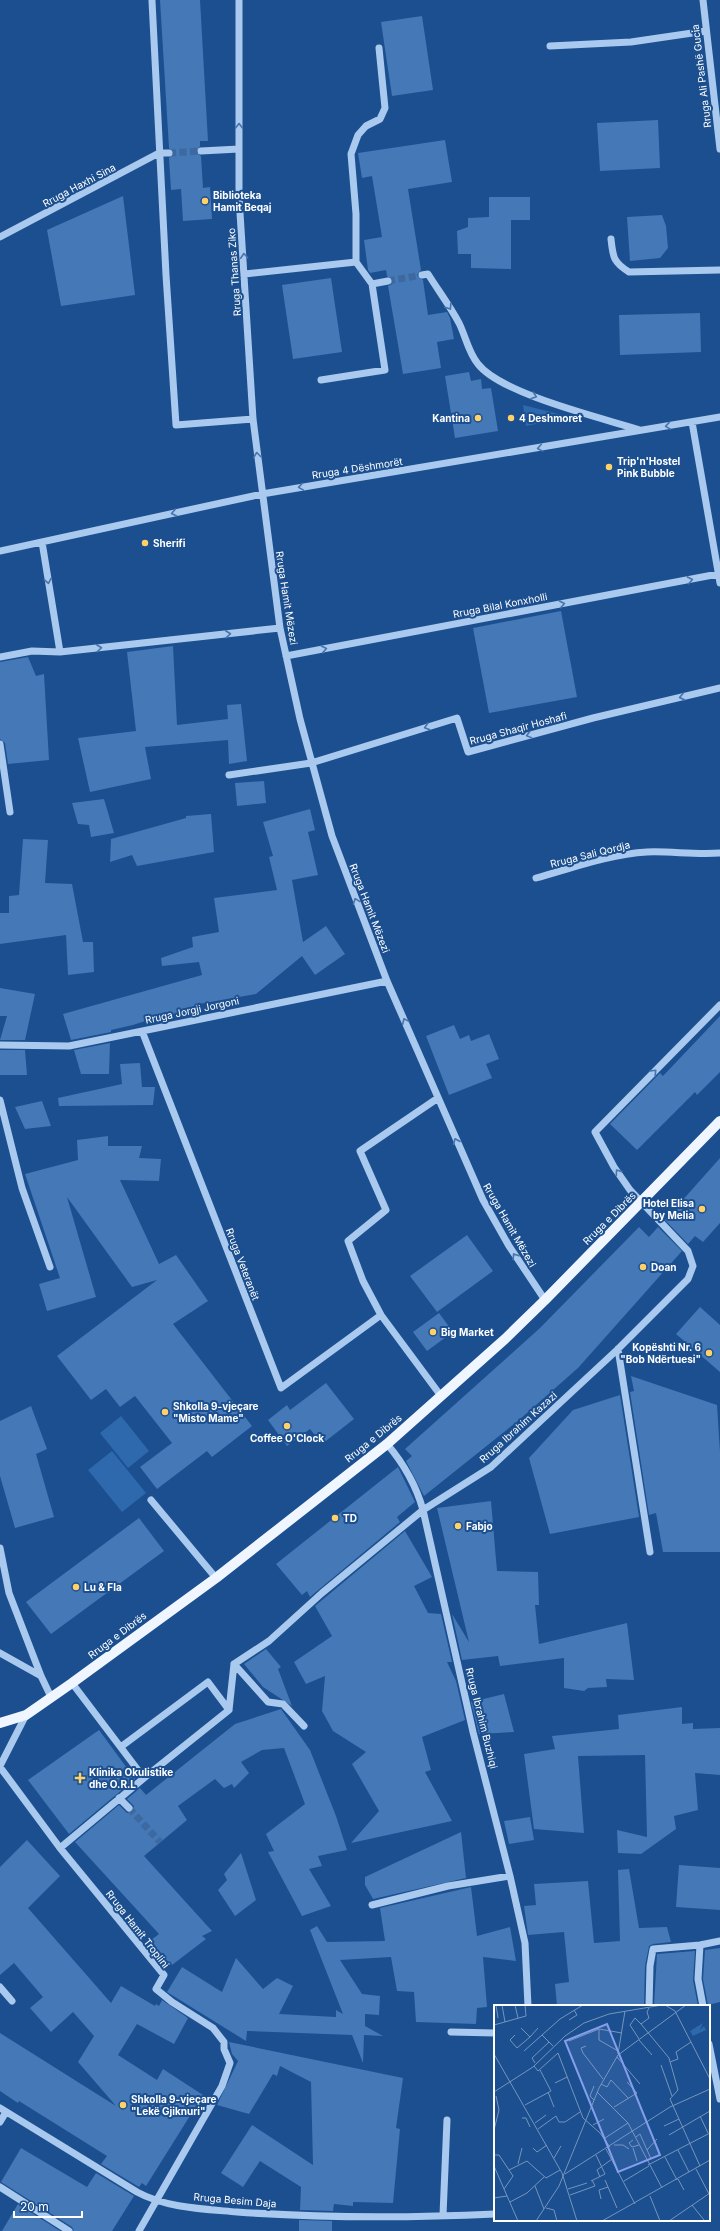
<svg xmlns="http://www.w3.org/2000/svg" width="720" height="2231" font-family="Inter,sans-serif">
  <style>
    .green { fill: #2e69ad }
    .building { fill: #4478b7 }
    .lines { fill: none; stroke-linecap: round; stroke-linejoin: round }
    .minor-tunnel { stroke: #3d69a0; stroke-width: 7; stroke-dasharray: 7 3.5; stroke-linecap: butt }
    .minor { stroke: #a9c9ee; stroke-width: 7 }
    .major { stroke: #f0f6ff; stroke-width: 10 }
    .oneway { stroke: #4674ac }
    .poi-dot { fill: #ffd166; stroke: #1b4f8f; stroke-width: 1.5 }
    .labels { text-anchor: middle; stroke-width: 4; stroke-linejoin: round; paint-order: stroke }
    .street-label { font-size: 10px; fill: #fff; stroke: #1b4f8f }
    .poi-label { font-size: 10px; font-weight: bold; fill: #fff; stroke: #1b4f8f; text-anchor: start }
    .inset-road { fill: none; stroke: #7695bc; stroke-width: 1 }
    .view { fill: #839eea; fill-opacity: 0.15; stroke: #839eea; stroke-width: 2 }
    .inset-edge { fill: none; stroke: #fff; stroke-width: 2 }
  </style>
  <rect width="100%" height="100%" fill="#1b4f8f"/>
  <path class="green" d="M523,405l48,12 -45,9z
    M121,1416l28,35 -21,17 -28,-35z
    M112,1451l34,42 -24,19 -34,-42z"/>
  <path class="building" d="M160,0h40l8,141h-8v5l-4,6 5,4 2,32 7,-1 2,32 -29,2 -2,-32 -10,1 -2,-32 5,-5 -5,-5z
    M422,16l11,74 -41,6 -11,-74z
    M658,120l2,48 -60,3 -3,-48z
    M445,140l7,42 -44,7 13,81 -4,5 6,5 5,35 19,-3 3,6 4,21 -17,3 4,26 -38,6 -15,-88 4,-2 1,-4 -6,-4 -1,-6 -16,3 -2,-3 -4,-30 18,-3 -10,-61 -10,2 -4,-25z
    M123,196l12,99 -74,11 -14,-76z
    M489,197h41v23h-19v49l-40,-1v-14h-13l-1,-23 11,-4v-9l21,-1z
    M662,215l4,11 2,22 -8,10 -30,3 -3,-44z
    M331,278l11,74 -49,7 -11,-74z
    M700,313l1,39 -81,3 -1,-40z
    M469,372l2,9 10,-2 1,10 9,-1 7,43 -43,7 -10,-62z
    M561,611l16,86 -88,16 -16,-85z
    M173,646l4,79 51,-6 -1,-14 14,-1 6,57 -18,3 -1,-24 -83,7 6,32 -61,13 -12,-54 58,-7 -9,-79z
    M28,657l8,19 8,-2 5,86 -41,4 -3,-21 -5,-4v-77z
    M264,781l2,22 -29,3 -2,-23z
    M104,799l10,34 -23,4 -2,-12 -11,-1 -6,-21z
    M310,809l5,21 -7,2 10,43 -26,5 11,62 23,-16 19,28 -30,21 -13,-19 -46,38 -57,10 1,2 -29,9 -1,-2 -37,12 -22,5v2l-40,8 -8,-26 139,-39 -3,-13 -37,4 -1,-8 32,-11 -1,-10 27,-5 -5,-34 63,-8 -8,-33 4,-1 -10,-34z
    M211,814l3,38 -77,14 -5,-11 -22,7 1,-23 75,-21v-2z
    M23,839l25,1 -3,43 27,1 11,58h10l1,30 -26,3 -2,-40 -66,9v-31h9v-17l10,-1z
    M0,988l35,6 -10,46h-25l7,-24h-7z
    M720,1016v56l-23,23 -2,-3 -58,58 -27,-26 50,-51 3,3z
    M454,1025l6,14 9,-4 2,6 18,-7 10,25 -13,5 6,14 -43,17 -23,-59z
    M110,1043l-1,31h-28l-7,-24z
    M0,1050h25l2,25h-27z
    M140,1063l2,24h13l-2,18 -94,1 -1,-8 64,-14 -2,-20z
    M42,1101l9,25 -26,3 -10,-22z
    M108,1136v10h34l-3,12 22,1 -2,22 -39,-1 39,84 17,-9 32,46 -35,23 79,102 -40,31 -5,-6 -50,38 -17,-22 32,-24 -37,-47 -15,11 -14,-18 -15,11 -34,-44 100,-76 -25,7 -65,-90 29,100 -49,14 -8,-27 21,-6 -35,-104 53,-14 -1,-20z
    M720,1158v65l-17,19 -8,-6 -7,8 -23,-24z
    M639,1227l10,10 9,-10 24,24 -104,117 -59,52 -95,76 -18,-35 6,-5 -7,-7 135,-121z
    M467,1235l26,36 -56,41 -27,-36z
    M700,1307l20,18v47l-44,-38z
    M439,1313l14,19 -26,19 -14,-19z
    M631,1376l86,29 3,47v100h-57l-7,-39 -7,2 -19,-123 4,-1z
    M326,1383l28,36 -32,25 -12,-15 -23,17 -19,-26 19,-15 3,5z
    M620,1395l19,122 -89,17 -21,-76 44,-48z
    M31,1406l16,43 -11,5 18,63 -39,11 -15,-52v-55z
    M398,1467l17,35 -18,15 3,5 -90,75 -3,-6 -5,4 -26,-31z
    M491,1501l6,70 41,1 1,33h-4l4,39 88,-21 7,57 -28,-1 1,8 -19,1 -4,3 -20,-3v-30l-64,8 -2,-10 -36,4 -10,-46 17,28 -32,-134z
    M139,1518l25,33 -113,83 -25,-32z
    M405,1531l27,46 -18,9 14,27 13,1 11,48h-5l9,19 9,39 -43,17 9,33 -6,2 27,49 -101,22 28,-32 -27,-47 14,-12 -33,-21 -11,-20 3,-35 -19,8 -12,-22 38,-26 -17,-30z
    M266,1649l15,18 -3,2 14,37 -29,-19 -19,-23z
    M504,1694l10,38 -35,2 -8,-32z
    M682,1707v17l11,-1v6l27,-1v47l-25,-2 3,37 -24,6 2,13 -35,25 -23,-1 -1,-23 30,7 -2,-82 -67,1 6,77 -50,-4 -10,-75 31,-5 -3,-13 67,-7 -1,-14z
    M281,1709l29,41 26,66 11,34 -29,6 4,10 -13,3 22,37 -29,10 -34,-64 6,-1 -8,-17 39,-30 -21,-56 -22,2 -21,12 8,11 -15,15 -2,-4 -8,4 -9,-9 -37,27 9,14 -43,36 68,75 -10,5 4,3 -34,26 -25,-22 12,-9 -84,-92 44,-37 8,8 5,-1 2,-6 -7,-7 13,-11 6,7 89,-71z
    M99,1730l36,49 -66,55 -41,-54z
    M530,1817l4,23 -25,4 -5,-23z
    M461,1832l5,46 -93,21 -8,-14v-8z
    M27,1840l33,36 -32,32 83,95 10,-17 34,20 1,-2 3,2 3,-6 26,18 -14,26 -37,-20 -19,31 39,25 6,-11 40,26 -57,91 -4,-3 -3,4 -38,-23 6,-8 -88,-55 -1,2 -18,-12v-58l116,73 -38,-44 16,-26 -21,-24 -22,20 -21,-24 13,-11 -29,-34 -14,12v-108z
    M241,1853l15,47 -21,16 -17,-26 9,-10 -3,-6z
    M679,1865l41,3v42l-44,-3z
    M629,1869l10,59 28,-1 4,15 -18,2 -4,2 -4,20 -1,40h-87l-2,-22 14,-2 -5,-50 -36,3 -4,-29 12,-1 -2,-21 54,-3 6,62 26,-2 -2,-71z
    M471,1887l6,49 33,-9 6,34 -33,-4 4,50 -10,1 -1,16 -60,-2 -2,-30 -17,-1 -6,-34 -51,3 22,34 18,2 -1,19 -14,-1v12l18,10 -19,-1 -1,28 -11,-28 -105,-4 -1,10 -79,-49 15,-25 40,25 14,-34 27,31 14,-11 16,8 -14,28 57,3v-7l7,4 -33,-84 7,-4 10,16 58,-1 -5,-33z
    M720,1948v54l-12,3 -5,-26 2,-29z
    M695,1951l-2,29 5,26h-44l3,-52z
    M229,2042l174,36 -7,50 4,1 -7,74 -40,-1v4l-19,-2 -1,7 -33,-1 1,-23 -41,-26 -17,26 -22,-14 31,-48 61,40 -2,-83 -31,-16 -3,10 -4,-2 -24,40 -32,-9 21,-44 -6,-7z
    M21,2148l66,39 9,-14 38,23 -22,35h-38l-2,-4 -71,-45z
    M18,2204l42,27h-58z
    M299,2220l33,1v10h-33z"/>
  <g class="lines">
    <path class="minor-tunnel" d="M169,153l32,-2
      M388,281l34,-6
      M129,1808l31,34"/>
    <path class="minor" d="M239,0v197l14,222 27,209 20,91 32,117 55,145 96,219 26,46 36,54
      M703,0l17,149
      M152,1l14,274 10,150 77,-6
      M550,46l81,-4 75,-11
      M201,151l38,-2
      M0,237l159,-84h10
      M611,239c2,18 2,23 18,33l91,-2
      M356,262v-48l-5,-60 7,-19 8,-9 14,-7 5,-11 -6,-60
      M245,274l111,-12 16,22 13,86 -64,10
      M422,275l6,-1c10,16 22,32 31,49 7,14 9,29 19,41 23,30 124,54 162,66
      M372,284l16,-3
      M692,422l28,161
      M42,542l18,110
      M0,551l262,-57 458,-77
      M286,656l432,-82
      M0,657l32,-6 28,1 220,-24
      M0,744l10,68
      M229,775l82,-12 146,-45 11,34 125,-34 127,-30
      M536,878c36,-10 74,-24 111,-26 24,-1 48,3 73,1
      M142,1031l139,357 100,-73
      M0,1045l69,1 318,-65
      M438,1098l-78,53 26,59 -38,31 15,40 18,34 60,81
      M0,1100l22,88 28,79
      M618,1349l32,203
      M387,1444c17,20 29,41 36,66l50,222 37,144 15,67 3,63
      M151,1500l65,78
      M0,1548l9,45 32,83 10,21
      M0,1653l41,23
      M234,1664l35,-23 53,-48 101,-83 68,-43 127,-118 70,-70 5,-13 -5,-15 -58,-61 -16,-23 -19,-35 125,-127
      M234,1664l34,38 15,2 21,22
      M122,1746l86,-64 21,28 5,-46
      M0,1766l26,-51
      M0,1767l60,81 104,127 -8,14 16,13 41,26 11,14v7l6,14 -8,23 -83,145
      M144,1778l85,-68
      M119,1798l10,10
      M60,1848l84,-70 -72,-95
      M372,1905l76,-19 62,-10
      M700,1945l-2,34 5,27
      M0,1987l12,14
      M649,2006l1,-40 3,-17 47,-4 20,-4
      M451,2032l44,1
      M709,2044l11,55
      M0,2108l137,84c29,16 67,17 100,20 85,6 173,6 258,2
      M0,2122l6,-10
      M0,2187l69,44
      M443,2215l4,-95"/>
    <path class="major" d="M0,1723l26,-8 46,-32 144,-105 171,-134 118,-105 40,-39 175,-179"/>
  </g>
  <defs><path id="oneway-chevron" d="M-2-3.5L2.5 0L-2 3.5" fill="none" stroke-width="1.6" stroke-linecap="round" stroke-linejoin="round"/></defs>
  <g class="oneway">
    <use href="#oneway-chevron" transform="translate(239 126) rotate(-90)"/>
    <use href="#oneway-chevron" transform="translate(244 256) rotate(-94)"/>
    <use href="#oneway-chevron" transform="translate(449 307) rotate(57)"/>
    <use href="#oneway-chevron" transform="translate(534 396) rotate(19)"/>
    <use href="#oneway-chevron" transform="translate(668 426) rotate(171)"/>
    <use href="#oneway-chevron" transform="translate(540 448) rotate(170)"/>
    <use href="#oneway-chevron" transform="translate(257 455) rotate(-97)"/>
    <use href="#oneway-chevron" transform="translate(301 487) rotate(171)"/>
    <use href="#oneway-chevron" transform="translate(174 513) rotate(168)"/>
    <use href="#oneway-chevron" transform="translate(690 580) rotate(-11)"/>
    <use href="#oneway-chevron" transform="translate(48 581) rotate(80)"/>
    <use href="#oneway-chevron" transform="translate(562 604) rotate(-11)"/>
    <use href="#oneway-chevron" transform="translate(228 634) rotate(-6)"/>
    <use href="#oneway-chevron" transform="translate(99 648) rotate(-6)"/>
    <use href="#oneway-chevron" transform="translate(324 649) rotate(-11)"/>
    <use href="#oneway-chevron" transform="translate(682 697) rotate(167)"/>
    <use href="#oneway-chevron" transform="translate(427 727) rotate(164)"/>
    <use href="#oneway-chevron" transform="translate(529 735) rotate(165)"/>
    <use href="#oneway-chevron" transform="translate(356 901) rotate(-110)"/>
    <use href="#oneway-chevron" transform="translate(405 1021) rotate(-114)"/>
    <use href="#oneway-chevron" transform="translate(654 1072) rotate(-46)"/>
    <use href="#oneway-chevron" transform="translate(456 1141) rotate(-113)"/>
    <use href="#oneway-chevron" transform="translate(618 1172) rotate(-125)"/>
    <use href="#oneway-chevron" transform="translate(515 1256) rotate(-122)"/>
  </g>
  <g class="poi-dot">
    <circle cx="205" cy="201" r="4"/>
    <circle cx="478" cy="418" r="4"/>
    <circle cx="511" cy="418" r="4"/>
    <circle cx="609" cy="467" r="4"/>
    <circle cx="145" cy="543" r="4"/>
    <circle cx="702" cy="1209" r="4"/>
    <circle cx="643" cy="1267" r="4"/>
    <circle cx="433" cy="1332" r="4"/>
    <circle cx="709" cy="1353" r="4"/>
    <circle cx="165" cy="1412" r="4"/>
    <circle cx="287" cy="1426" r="4"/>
    <circle cx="335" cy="1518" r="4"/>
    <circle cx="458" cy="1526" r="4"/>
    <circle cx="76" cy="1587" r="4"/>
    <path d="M78 1772h4v4h4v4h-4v4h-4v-4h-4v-4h4z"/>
    <circle cx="123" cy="2105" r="4"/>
  </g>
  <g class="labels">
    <g class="street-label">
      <text transform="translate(701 76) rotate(-97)" y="4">Rruga Ali Pashë Gucia</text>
      <text transform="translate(79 185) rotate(-28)" y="4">Rruga Haxhi Sina</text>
      <text transform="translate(234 272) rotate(-94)" y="4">Rruga Thanas Ziko</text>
      <text transform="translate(357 468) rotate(-9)" y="4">Rruga 4 Dëshmorët</text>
      <text transform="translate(287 598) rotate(81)" y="4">Rruga Hamit Mëzezi</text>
      <text transform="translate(500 605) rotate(-11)" y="4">Rruga Bilal Konxholli</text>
      <text transform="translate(518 728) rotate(-15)" y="4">Rruga Shaqir Hoshafi</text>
      <text transform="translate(590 854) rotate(-14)" y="4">Rruga Sali Qordja</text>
      <text transform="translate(370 908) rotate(69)" y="4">Rruga Hamit Mëzezi</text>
      <text transform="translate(192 1010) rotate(-12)" y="4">Rruga Jorgji Jorgoni</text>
      <text transform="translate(609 1218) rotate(-45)" y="4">Rruga e Dibrës</text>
      <text transform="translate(510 1225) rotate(60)" y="4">Rruga Hamit Mëzezi</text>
      <text transform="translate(243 1264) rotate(69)" y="4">Rruga Veteranët</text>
      <text transform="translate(518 1427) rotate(-42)" y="4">Rruga Ibrahim Kazazi</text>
      <text transform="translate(373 1438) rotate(-39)" y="4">Rruga e Dibrës</text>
      <text transform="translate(117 1635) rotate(-37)" y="4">Rruga e Dibrës</text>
      <text transform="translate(482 1718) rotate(76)" y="4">Rruga Ibrahim Buzhiqi</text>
      <text transform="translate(138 1929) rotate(52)" y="4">Rruga Hamit Troplini</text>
      <text transform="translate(235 2200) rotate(5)" y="4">Rruga Besim Daja</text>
    </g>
    <g class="poi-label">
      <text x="213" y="199">Biblioteka<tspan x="213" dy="12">Hamit Beqaj</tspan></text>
      <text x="470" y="422" text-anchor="end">Kantina</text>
      <text x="519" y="422">4 Deshmoret</text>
      <text x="617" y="465">Trip'n'Hostel<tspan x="617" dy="12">Pink Bubble</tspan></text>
      <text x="153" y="547">Sherifi</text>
      <text x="694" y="1207" text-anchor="end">Hotel Elisa<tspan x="694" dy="12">by Melia</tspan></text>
      <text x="651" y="1271">Doan</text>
      <text x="441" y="1336">Big Market</text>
      <text x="701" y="1351" text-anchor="end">Kopështi Nr. 6<tspan x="701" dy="12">"Bob Ndërtuesi"</tspan></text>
      <text x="173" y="1410">Shkolla 9-vjeçare<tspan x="173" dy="12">"Misto Mame"</tspan></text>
      <text x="287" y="1442" text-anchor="middle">Coffee O'Clock</text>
      <text x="343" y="1522">TD</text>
      <text x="466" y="1530">Fabjo</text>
      <text x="84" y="1591">Lu &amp; Fla</text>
      <text x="89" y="1776">Klinika Okulistike<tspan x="89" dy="12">dhe O.R.L</tspan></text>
      <text x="131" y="2103">Shkolla 9-vjeçare<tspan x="131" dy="12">"Lekë Gjiknuri"</tspan></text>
    </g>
  </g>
  <g transform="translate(494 2005)">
    <rect width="216" height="216" fill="#1b4f8f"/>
    <path d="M209,18l-3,7 4,-4 2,4 -13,6 -3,-5z" fill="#2e69ad"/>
    <path class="inset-road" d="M2,0l2,13M8,0l3,17M21,0l3,13M171,0l10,6 35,68M155,3l-2,4 2,6 -8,6 28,34 9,32 -8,9 30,67M75,15l8,-5 -3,-5M0,20l32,-9 -1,-11M27,23l9,9 8,-9M105,24v11l19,11M21,30l-5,5 7,8 13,-11M48,30l11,11M145,34l-9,-14 5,-7 6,6M145,35l13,15M75,36l30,-12 23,4M92,41l-5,2 2,5 20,26M30,46l36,-32 23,-14M0,49l68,119 15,48M124,49l7,-43M123,52l23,27M176,57l8,-3 -2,-7 15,-10M41,58l-3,-5 17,-16M167,60l11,31M40,61l4,5 20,-18 25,65 17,15 10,14M61,78l12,-6M107,79l6,3 4,-7 17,18M100,81l-4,10 4,4M0,87l39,-25 32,-31 19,-13 25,-9 53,-9M54,87l6,15M103,87l31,31 34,65M31,100l26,-14 -11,-21M120,102l23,-14 -10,-11M206,111l8,17M28,113h4l4,9M41,118l11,-8M99,120l11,-6M170,121l15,-7M44,124l18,-13 3,6h6l15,-10M0,125l5,-20 -3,-14M175,130l41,-24M142,132l4,-3 11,25M111,133l23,-15M139,135l-4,3 3,4 7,-2M120,140h9l6,4M39,143l4,4 10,-7M139,143l4,13M112,144l29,55M153,145l10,-11M184,145l11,22M0,150h5l14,21 -9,13M171,152l12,23M60,153l7,-12M24,159l4,-16M154,160l62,-32M0,161l24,55M202,164l13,25M15,165l18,-9 19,17 14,-8M71,169l105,-67 40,-18M106,172l-3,-7 15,-11M184,174l6,11M111,175l12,28M97,176l14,-7 -9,-19M130,176l25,-15M41,181l9,23M74,184l19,-6M76,190l25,-9 -3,-6M156,191l10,25M0,193l13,-2M107,194l-2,-9 9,-3M16,197l17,-9 17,-16M198,200l12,15M52,203l8,2 3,11M42,216l23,-35 40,-98 19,-33 68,-50M108,216l108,-61M175,216l41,-28"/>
    <path class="view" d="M113,19l53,131 -42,17 -53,-131z"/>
    <rect width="216" height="216" class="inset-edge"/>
  </g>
  <path d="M14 2211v6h68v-6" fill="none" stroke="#ffffff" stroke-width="2"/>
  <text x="20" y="2211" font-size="12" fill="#ffffff" stroke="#1b4f8f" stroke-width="3" paint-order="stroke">20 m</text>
</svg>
